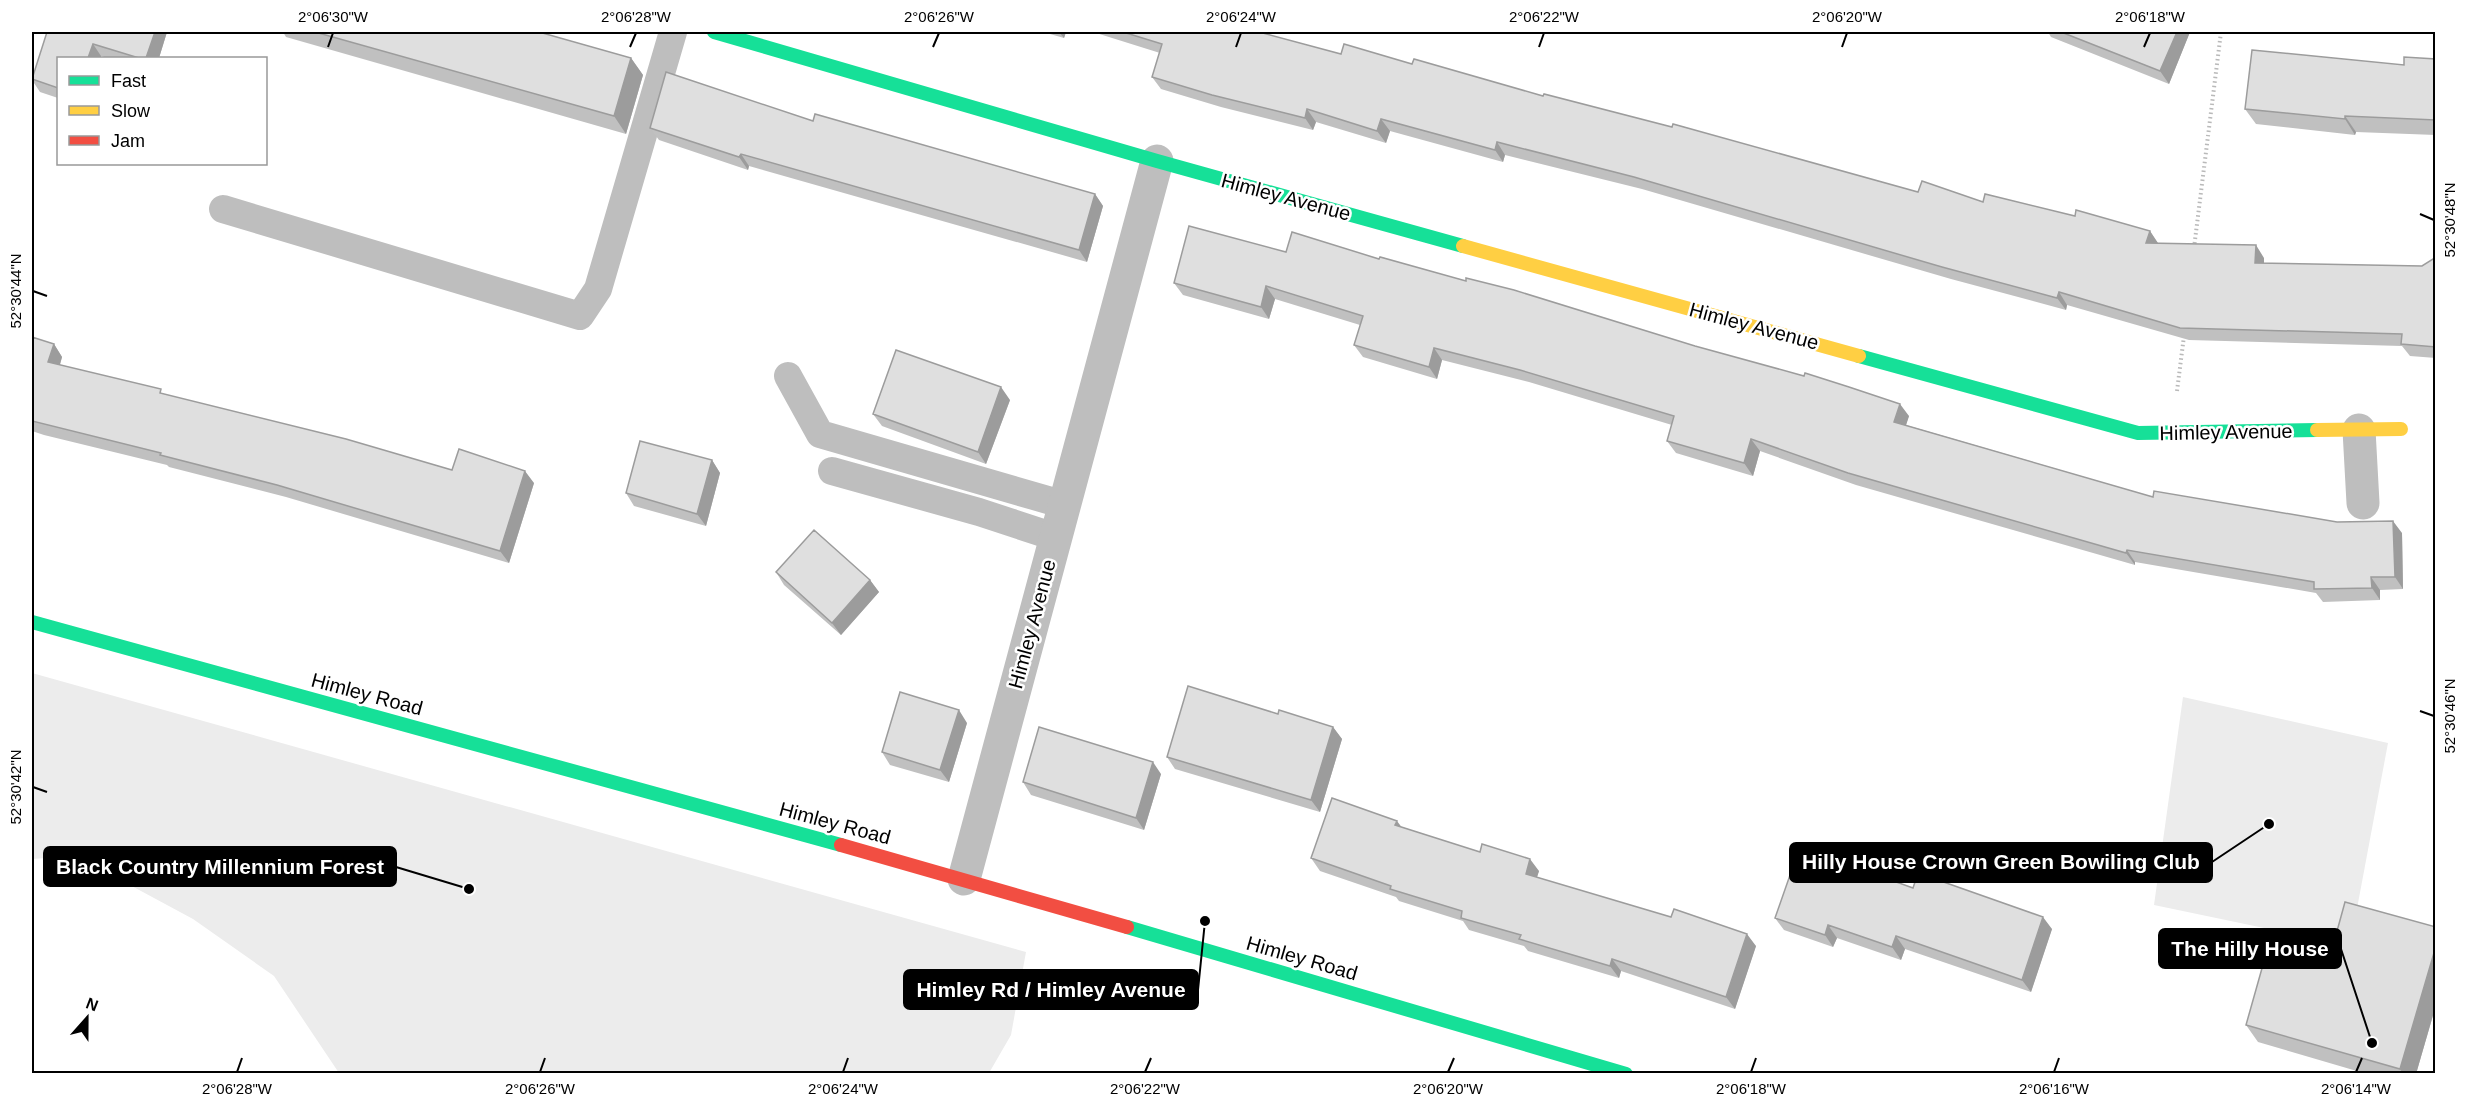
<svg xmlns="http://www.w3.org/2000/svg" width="2467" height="1105" font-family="Helvetica,sans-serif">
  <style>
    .green { fill: #ececec }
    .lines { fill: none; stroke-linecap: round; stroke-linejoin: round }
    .path { stroke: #b9b9b9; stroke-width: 4; stroke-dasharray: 1.5 3; stroke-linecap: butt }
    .lane { stroke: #bebebe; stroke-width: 28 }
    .street { stroke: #bebebe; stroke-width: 33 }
    .fast { stroke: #16e098; stroke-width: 14 }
    .slow { stroke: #ffcf43; stroke-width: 14 }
    .jam { stroke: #f24e42; stroke-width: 14 }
    .wall { fill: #c0c0c0 }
    .shaded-wall { fill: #9c9c9c }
    .building { fill: #dfdfdf; stroke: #9c9c9c; stroke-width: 1.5 }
    .ticks { fill: none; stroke: #000; stroke-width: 2 }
    .labels { text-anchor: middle; stroke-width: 5; stroke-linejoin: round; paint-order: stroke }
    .street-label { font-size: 20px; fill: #000; stroke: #fff }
    .leader { fill: none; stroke: #000; stroke-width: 2 }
    .callout-dot { fill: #000; stroke: #fff; stroke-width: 2 }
    .callout { fill: #000; stroke: #000; stroke-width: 2 }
    .callout-label { font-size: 21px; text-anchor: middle; font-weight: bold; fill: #fff }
    .neatline { fill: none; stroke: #000; stroke-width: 2 }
    .ticks-label { font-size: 15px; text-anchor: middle; fill: #000 }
  </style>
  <rect width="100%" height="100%" fill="#fff"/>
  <path class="green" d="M32,673l994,279 -15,83 -22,38h-650l-65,-97 -81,-57 -117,-63 -44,3z
    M2183,697l205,46 -38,203 -196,-41z"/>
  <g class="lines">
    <path class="path" d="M2194,248l27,-216
      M2177,391l7,-55"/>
    <path class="lane" d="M223,209l357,107 18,-27 75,-257
      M788,376l32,58 245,71
      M832,471l147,41 76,25"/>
    <path class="street" d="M2359,430l4,73
      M964,879l193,-718"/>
    <path class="fast" d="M714,32l443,129 306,85
      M1859,356l279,77 179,-3
      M32,622l809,223
      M1127,927l499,147"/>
    <path class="slow" d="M1463,246l396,110
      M2317,430l84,-1"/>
    <path class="jam" d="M841,845l286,82"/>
  </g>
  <path class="wall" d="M47,32h120l-8,26h-51l-7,-2 -43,2v40l-18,-6 -8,-12z
    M283,32h256l92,26 12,17 -17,59 -340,-97z
    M1043,32h23l-2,6z
    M1093,32h166l82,22 71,10 131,32 375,96 157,24 75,15 8,13 106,14v5l158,3 14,-9v101l-26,-2 -8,-10 -213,-6 -122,-35 -1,5 -115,-31 -309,-90 -137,-34 -2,7 -113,-31 -4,12 -70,-21 -3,8 -92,-23 -60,-18 -9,-12 8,-24z
    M2048,32h142l-21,52 -118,-47z
    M2436,59v76l-80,-3 -1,3 -99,-11 -11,-15 159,-44z
    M650,128l445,66 8,12 -16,56 -338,-96 -1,4 -89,-30z
    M1286,252l93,7 530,157 -3,9 247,72 184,25 65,11 1,56 -23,1v10l-57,2 -7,-9 -181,-31v3l-279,-80 -96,-34 -7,25 -77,-23 -9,-12 5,-16 -143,-43 -87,-22 -5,19 -74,-22 -9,-12 6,-20 -85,-26 -6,20 -86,-24 -9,-12z
    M32,337l22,7 8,13 -2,8 104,29 288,76 82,13 -25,80 -223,-66 -117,-30 -2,-2 -123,-30 -12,-4z
    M1010,400l-24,64 -104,-38 -9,-12z
    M712,460l8,13 -14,53 -72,-20 -8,-13z
    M776,572l94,8 9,12 -38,43 -57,-50z
    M1278,714l55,13 9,12 -22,73 -145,-43 -8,-12z
    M967,723l-18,59 -59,-17 -8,-13z
    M1161,774l-17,56 -113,-35 -8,-13z
    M1402,827l137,44 -2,6 219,69 -21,63 -114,-38 -2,7 -91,-27 -4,-5 -55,-16 -6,-9 -64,-20 -3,-4 -76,-26 -9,-13z
    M1845,875l68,13 139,41 -21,63 -126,-43 -4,11 -64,-22 -4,9 -49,-17 -9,-12z
    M2436,927v78l-20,69h-49l-109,-32 -12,-17 82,-61z"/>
  <path class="shaded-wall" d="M155,32h12l-8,26h-13z
    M1059,32h7l-2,6z
    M2177,32h13l-21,52 -9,-13z
    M93,44l8,12v2h-13z
    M631,58l12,17 -17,59 -12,-18z
    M1307,109l9,13 -3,8 -8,-12z
    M2345,116l11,16 -1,3 -10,-16z
    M1381,119l9,12 -4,12 -9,-12z
    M1497,142l8,13 -2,7 -8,-12z
    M741,154l8,12 -1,4 -9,-13z
    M1095,194l8,12 -16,56 -8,-12z
    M2150,231l8,12 -3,13 -9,-13z
    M2256,245l8,13v17l-9,-12z
    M1266,286l9,13 -6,20 -8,-12z
    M2059,292l8,13 -1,5 -9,-12z
    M54,344l8,13 -5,17 -9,-12z
    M1434,348l8,12 -5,19 -8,-12z
    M1001,387l9,13 -24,64 -8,-12z
    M1900,404l9,12 -6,18 -9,-12z
    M1751,439l9,12 -7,25 -9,-13z
    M712,460l8,13 -14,53 -9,-12z
    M525,471l9,12 -25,80 -9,-12z
    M2393,521l9,12 1,56 -8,-12z
    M2127,550l8,12v3l-9,-12z
    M2371,577l9,13v10l-8,-12z
    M870,580l9,12 -38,43 -9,-12z
    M959,710l8,13 -18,59 -9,-12z
    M1333,727l9,12 -22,73 -9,-12z
    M1153,762l8,12 -17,56 -8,-12z
    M1397,821l9,12 -11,-8z
    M1530,859l9,12 -5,15 -8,-12z
    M2043,917l9,12 -21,63 -9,-12z
    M1828,925l9,13 -4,9 -8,-12z
    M1747,934l9,12 -21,63 -9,-12z
    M1896,936l9,13 -4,11 -9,-13z
    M2436,946v59l-20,69h-13l-3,-5z
    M1612,959l9,12 -2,7 -9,-12z"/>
  <path class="building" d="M47,32h108l-9,26h-7l-46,-14 -5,14h-30v30l-26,-9z
    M315,32h224l92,26 -17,58z
    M1123,32h136l82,22 3,-10 68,20 2,-5 129,37 1,-2 128,33 1,-3 245,68 4,-11 61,21 2,-8 90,22 1,-6 74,21 -4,12 110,2 -1,18 167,3 14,-9v90l-35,-3 1,-10 -222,-6 -121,-36 -2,6 -115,-31 -308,-90 -137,-35 -2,8 -114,-31 -4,12 -70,-22 -2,9 -93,-23 -60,-18 10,-33z
    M2061,32h116l-17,39z
    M2252,50l152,15v-8l32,2v61l-91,-4v3l-100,-10z
    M666,72l147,49 2,-7 280,80 -16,56 -338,-96 -2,3 -89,-29z
    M1189,226l97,26 6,-20 87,27 1,-2 86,24v-3l48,12 181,56 109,30 1,-3 44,14 51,17 -6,18 259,75 1,-6 183,31 56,-1 2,56h-24l1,11 -58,1v-7l-187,-32 -1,3 -278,-80 -97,-34 -7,24 -77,-22 7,-25 -154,-46 -86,-22 -5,19 -75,-22 9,-29 -97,-30 -5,21 -87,-24z
    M32,337l22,7 -6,18 113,27 -1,4 186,46 106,31 7,-21 66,22 -25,80 -223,-66 -117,-30 1,-2 -129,-32z
    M896,350l105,37 -23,65 -105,-38z
    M640,441l72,19 -15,54 -71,-21z
    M814,530l56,50 -38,43 -56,-51z
    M1188,686l90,28 1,-4 54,17 -22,73 -144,-43z
    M900,692l59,18 -19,60 -58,-18z
    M1039,727l114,35 -17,56 -113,-36z
    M1332,798l65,23 -2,4 85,27 2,-8 48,15 -4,15 145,43 3,-8 73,25 -21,63 -114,-38 -2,7 -91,-27 2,-4 -60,-17 1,-7 -72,-22 1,-3 -80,-28z
    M1796,858l49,17 4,-10 64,23 5,-15 125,44 -21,63 -126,-44 -4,11 -64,-22 -3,10 -50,-17z
    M2345,902l91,25v19l-36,123 -154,-44 22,-78 60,17z"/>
  <path class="ticks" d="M328,47l5,-14M630,47l6,-14M933,47l6,-14M1236,47l5,-14M1539,47l5,-14M1842,47l5,-14M2144,47l6,-14M2420,214l14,6M33,291l14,5M2420,711l14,5M33,787l14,5M237,1072l5,-14M540,1072l5,-14M843,1072l5,-14M1145,1072l6,-14M1448,1072l6,-14M1751,1072l5,-14M2054,1072l5,-14M2356,1072l6,-14"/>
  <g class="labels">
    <g class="street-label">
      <text transform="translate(1286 197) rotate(15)" y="7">Himley Avenue</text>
      <text transform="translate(1754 326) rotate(15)" y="7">Himley Avenue</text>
      <text transform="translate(2226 432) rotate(-1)" y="7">Himley Avenue</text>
      <text transform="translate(1032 624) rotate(-75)" y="7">Himley Avenue</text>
      <text transform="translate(367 694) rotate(15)" y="7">Himley Road</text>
      <text transform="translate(835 823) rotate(15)" y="7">Himley Road</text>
      <text transform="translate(1302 958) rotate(16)" y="7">Himley Road</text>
    </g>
  </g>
  <path class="leader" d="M2269 824L2212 862M469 889L396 867M2372 1043L2341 949M1205 921L1198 990"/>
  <g class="callout-dot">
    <circle cx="2269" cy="824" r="6"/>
    <circle cx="469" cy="889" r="6"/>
    <circle cx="2372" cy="1043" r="6"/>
    <circle cx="1205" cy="921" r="6"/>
  </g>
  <g class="callout">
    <rect x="1790" y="843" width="422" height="39" rx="6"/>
    <rect x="44" y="847" width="352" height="39" rx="6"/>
    <rect x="2159" y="929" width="182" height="39" rx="6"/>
    <rect x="904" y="970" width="294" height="39" rx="6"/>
  </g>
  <g class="callout-label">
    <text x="2001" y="869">Hilly House Crown Green Bowiling Club</text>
    <text x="220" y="874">Black Country Millennium Forest</text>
    <text x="2250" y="956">The Hilly House</text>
    <text x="1051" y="997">Himley Rd / Himley Avenue</text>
  </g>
  <rect width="2467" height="1105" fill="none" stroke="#ffffff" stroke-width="66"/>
  <rect x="57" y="57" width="210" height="108" fill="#ffffff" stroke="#999999" stroke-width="1.5"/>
  <rect x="69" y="76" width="30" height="9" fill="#16e098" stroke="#999999" stroke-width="1.5"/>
  <text x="111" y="87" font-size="18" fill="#000000">Fast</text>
  <rect x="69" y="106" width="30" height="9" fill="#ffcf43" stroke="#999999" stroke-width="1.5"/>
  <text x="111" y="117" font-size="18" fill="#000000">Slow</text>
  <rect x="69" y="136" width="30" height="9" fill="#f24e42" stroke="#999999" stroke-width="1.5"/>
  <text x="111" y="147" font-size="18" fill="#000000">Jam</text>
  <g transform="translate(87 1018) rotate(21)" stroke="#ffffff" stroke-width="4.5" paint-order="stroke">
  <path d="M0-4.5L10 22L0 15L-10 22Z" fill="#000000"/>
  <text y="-9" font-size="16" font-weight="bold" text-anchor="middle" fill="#000000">N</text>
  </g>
  <rect x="33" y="33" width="2401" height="1039" class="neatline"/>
  <g class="ticks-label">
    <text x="333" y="22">2°06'30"W</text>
    <text x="636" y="22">2°06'28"W</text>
    <text x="939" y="22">2°06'26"W</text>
    <text x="1241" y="22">2°06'24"W</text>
    <text x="1544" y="22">2°06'22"W</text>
    <text x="1847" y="22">2°06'20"W</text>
    <text x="2150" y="22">2°06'18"W</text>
    <text transform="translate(2450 220) rotate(-90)" y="5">52°30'48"N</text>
    <text transform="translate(16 291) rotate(-90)" y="5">52°30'44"N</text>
    <text transform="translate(2450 716) rotate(-90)" y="5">52°30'46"N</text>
    <text transform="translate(16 787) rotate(-90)" y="5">52°30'42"N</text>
    <text x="237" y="1094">2°06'28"W</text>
    <text x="540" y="1094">2°06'26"W</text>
    <text x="843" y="1094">2°06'24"W</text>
    <text x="1145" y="1094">2°06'22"W</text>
    <text x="1448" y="1094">2°06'20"W</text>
    <text x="1751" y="1094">2°06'18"W</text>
    <text x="2054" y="1094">2°06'16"W</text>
    <text x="2356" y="1094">2°06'14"W</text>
  </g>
</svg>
